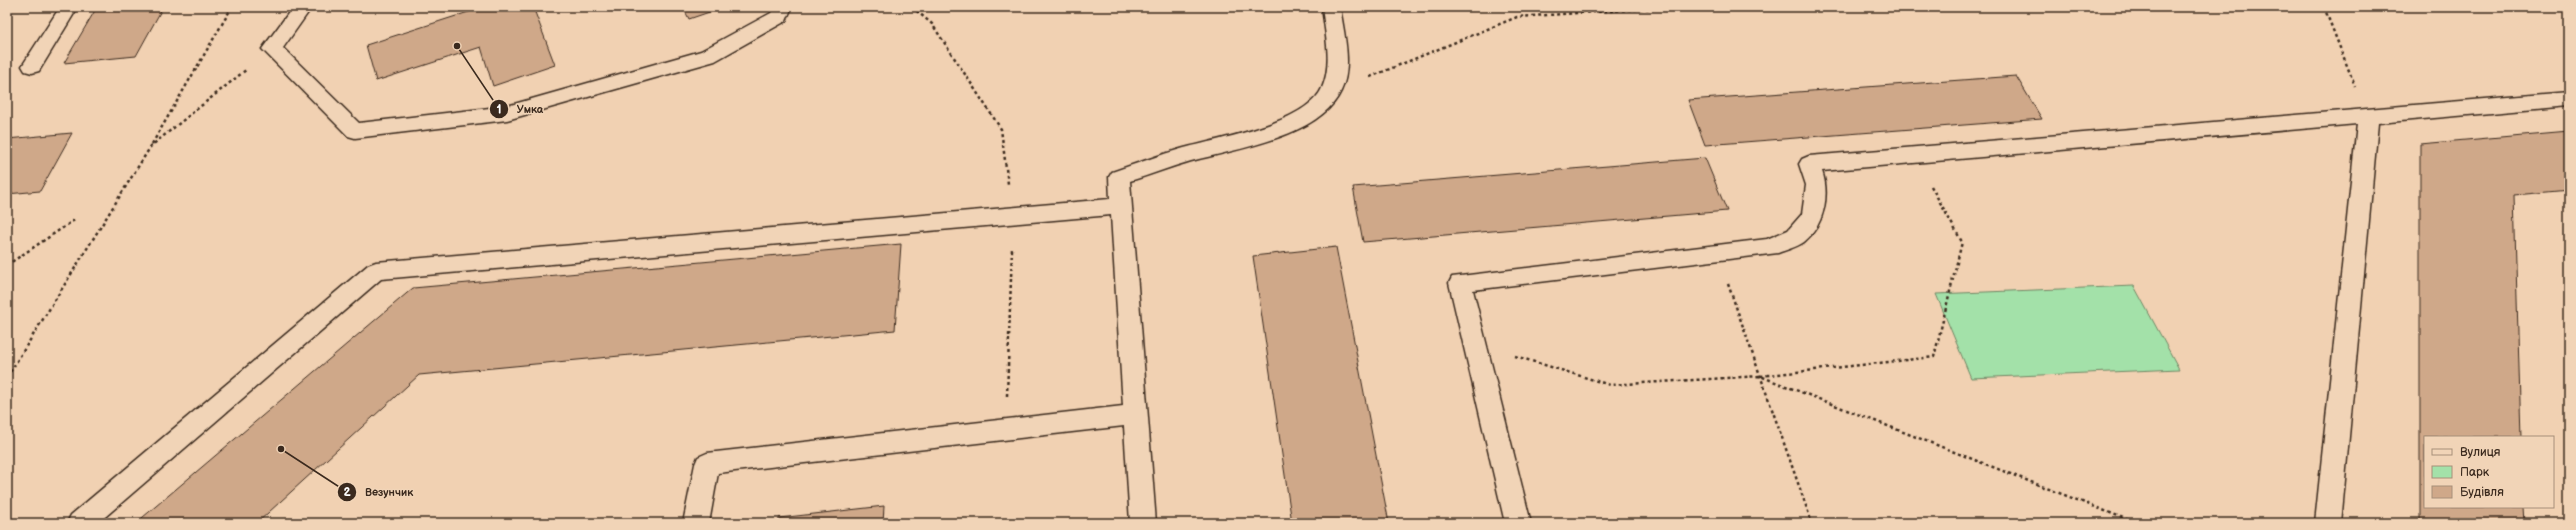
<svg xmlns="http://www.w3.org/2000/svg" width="2576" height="530" font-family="'Balsamiq Sans',sans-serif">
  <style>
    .green { fill: #a3e1a9; stroke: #6f8664 }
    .building { fill: #cfa889; stroke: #3b2a1e }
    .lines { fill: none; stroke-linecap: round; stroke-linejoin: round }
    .lane-casing { stroke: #3b2a1e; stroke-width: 3 }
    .street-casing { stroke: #3b2a1e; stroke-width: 3 }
    .path { stroke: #3b2a1e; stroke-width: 2.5; stroke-dasharray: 3 3; stroke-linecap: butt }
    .lane { fill: #f1d4b7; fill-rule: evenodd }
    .street { fill: #f1d4b7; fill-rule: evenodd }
    .leader { fill: none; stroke: #3b2a1e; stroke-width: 1.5 }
    .callout-dot { fill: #3b2a1e; stroke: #f1d4b7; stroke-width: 1.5 }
    .mark-label { font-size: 12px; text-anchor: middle; font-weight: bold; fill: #fff }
    .callout-label { font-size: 11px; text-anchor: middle; font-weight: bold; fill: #3b2a1e; stroke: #f1d4b7; stroke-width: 3; stroke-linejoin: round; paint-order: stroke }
  </style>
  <rect width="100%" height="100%" fill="#f1d1b2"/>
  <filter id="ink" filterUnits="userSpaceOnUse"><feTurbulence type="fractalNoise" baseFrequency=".025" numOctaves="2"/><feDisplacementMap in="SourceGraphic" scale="8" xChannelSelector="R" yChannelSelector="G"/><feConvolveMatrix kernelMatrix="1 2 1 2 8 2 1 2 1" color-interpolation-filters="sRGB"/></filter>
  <g filter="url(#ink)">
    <path class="green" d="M2134,286l45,83 -208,9 -35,-84z"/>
    <path class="building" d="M97,7h66l-27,49 -72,7z
      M484,7h49l22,58 -62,21 -12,-39 -105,34 -10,-36z
      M683,7h41l-35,12z
      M2016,76l26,43 -337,26 -17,-45z
      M2569,131v59l-55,5 7,242h-96v70h98l1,16h-104v-379z
      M72,133l-32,58 -33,3v-55z
      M1705,158l22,53 -364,31 -10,-55z
      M901,244l-6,86 -476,45 -162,148h-121l277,-235z
      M1336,247l53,276h-97l-39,-267z
      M884,506l-1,17h-104v-5z"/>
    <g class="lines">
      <g class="lane-casing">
        <path id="lane" d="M293,7h19l-29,41 76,75 148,-17 194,-55 70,-38 3,-6h18l-6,14 -71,40 -208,59 -152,18 -7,-2 -86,-87z
          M1322,7h18c4,27 13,59 1,84 -21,46 -106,58 -150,70 -21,6 -41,14 -61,20l26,342h-26l-6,-97 -406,47 -9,50h-26l12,-59 3,-7 9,-4 416,-47 -12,-191 -730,64 -283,244h-31l4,-8 297,-250 8,-3 734,-63 -1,-22 3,-5c24,-8 47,-17 72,-24 34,-9 123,-25 138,-60 11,-25 3,-55 0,-81z
          M2569,92v14l-191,17 -37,400h-26l42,-399 -535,47c8,23 3,54 -18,71 -7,5 -18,8 -26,11l-305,37 58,233h-26l-56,-240 3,-6 315,-38 21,-9 14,-16 4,-29 -7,-21 3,-5 7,-3z"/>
      </g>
      <g class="street-casing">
        <path id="street" d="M60,7h18l-39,64 -7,2 -7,-2 -3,-5z"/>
      </g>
      <path class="path" d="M912,7l20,17 69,105 7,55
        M2324,7l31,79
        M1370,77l147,-60 153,-10
        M152,144l80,-137
        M1931,186l31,56 -28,115 -174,19 376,147
        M7,265l69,-46
        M1728,284l84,239
        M1515,356l95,29 150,-9
        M7,377l144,-231 96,-77
        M1007,396l5,-147"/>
      <use href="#lane" class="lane"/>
      <use href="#street" class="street"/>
    </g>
  </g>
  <path class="leader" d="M457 46L499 109M281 449L347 492"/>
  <g class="callout-dot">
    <circle cx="457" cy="46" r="4"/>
    <circle cx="281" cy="449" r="4"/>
    <circle cx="499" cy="109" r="10"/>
    <circle cx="347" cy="492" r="10"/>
  </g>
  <g class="mark-label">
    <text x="499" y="113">1</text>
    <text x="347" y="496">2</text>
  </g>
  <g class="callout-label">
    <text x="530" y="113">Умка</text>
    <text x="389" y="496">Везунчик</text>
  </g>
  <rect width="2576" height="530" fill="none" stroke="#f1d4b7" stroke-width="24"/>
  <rect x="12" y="12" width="2552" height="506" fill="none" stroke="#3b2a1e" stroke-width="1.5" filter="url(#ink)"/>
  <rect x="2424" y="436" width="130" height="72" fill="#f1d4b7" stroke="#a8907a"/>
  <rect x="2432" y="449" width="20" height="6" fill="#f1d4b7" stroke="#a8907a"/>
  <text x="2460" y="456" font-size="12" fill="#3b2a1e">Вулиця</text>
  <rect x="2432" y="466" width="20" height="12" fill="#a3e1a9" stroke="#a8907a"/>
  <text x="2460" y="476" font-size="12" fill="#3b2a1e">Парк</text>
  <rect x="2432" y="486" width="20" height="12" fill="#cfa889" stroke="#a8907a"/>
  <text x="2460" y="496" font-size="12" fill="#3b2a1e">Будівля</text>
</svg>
